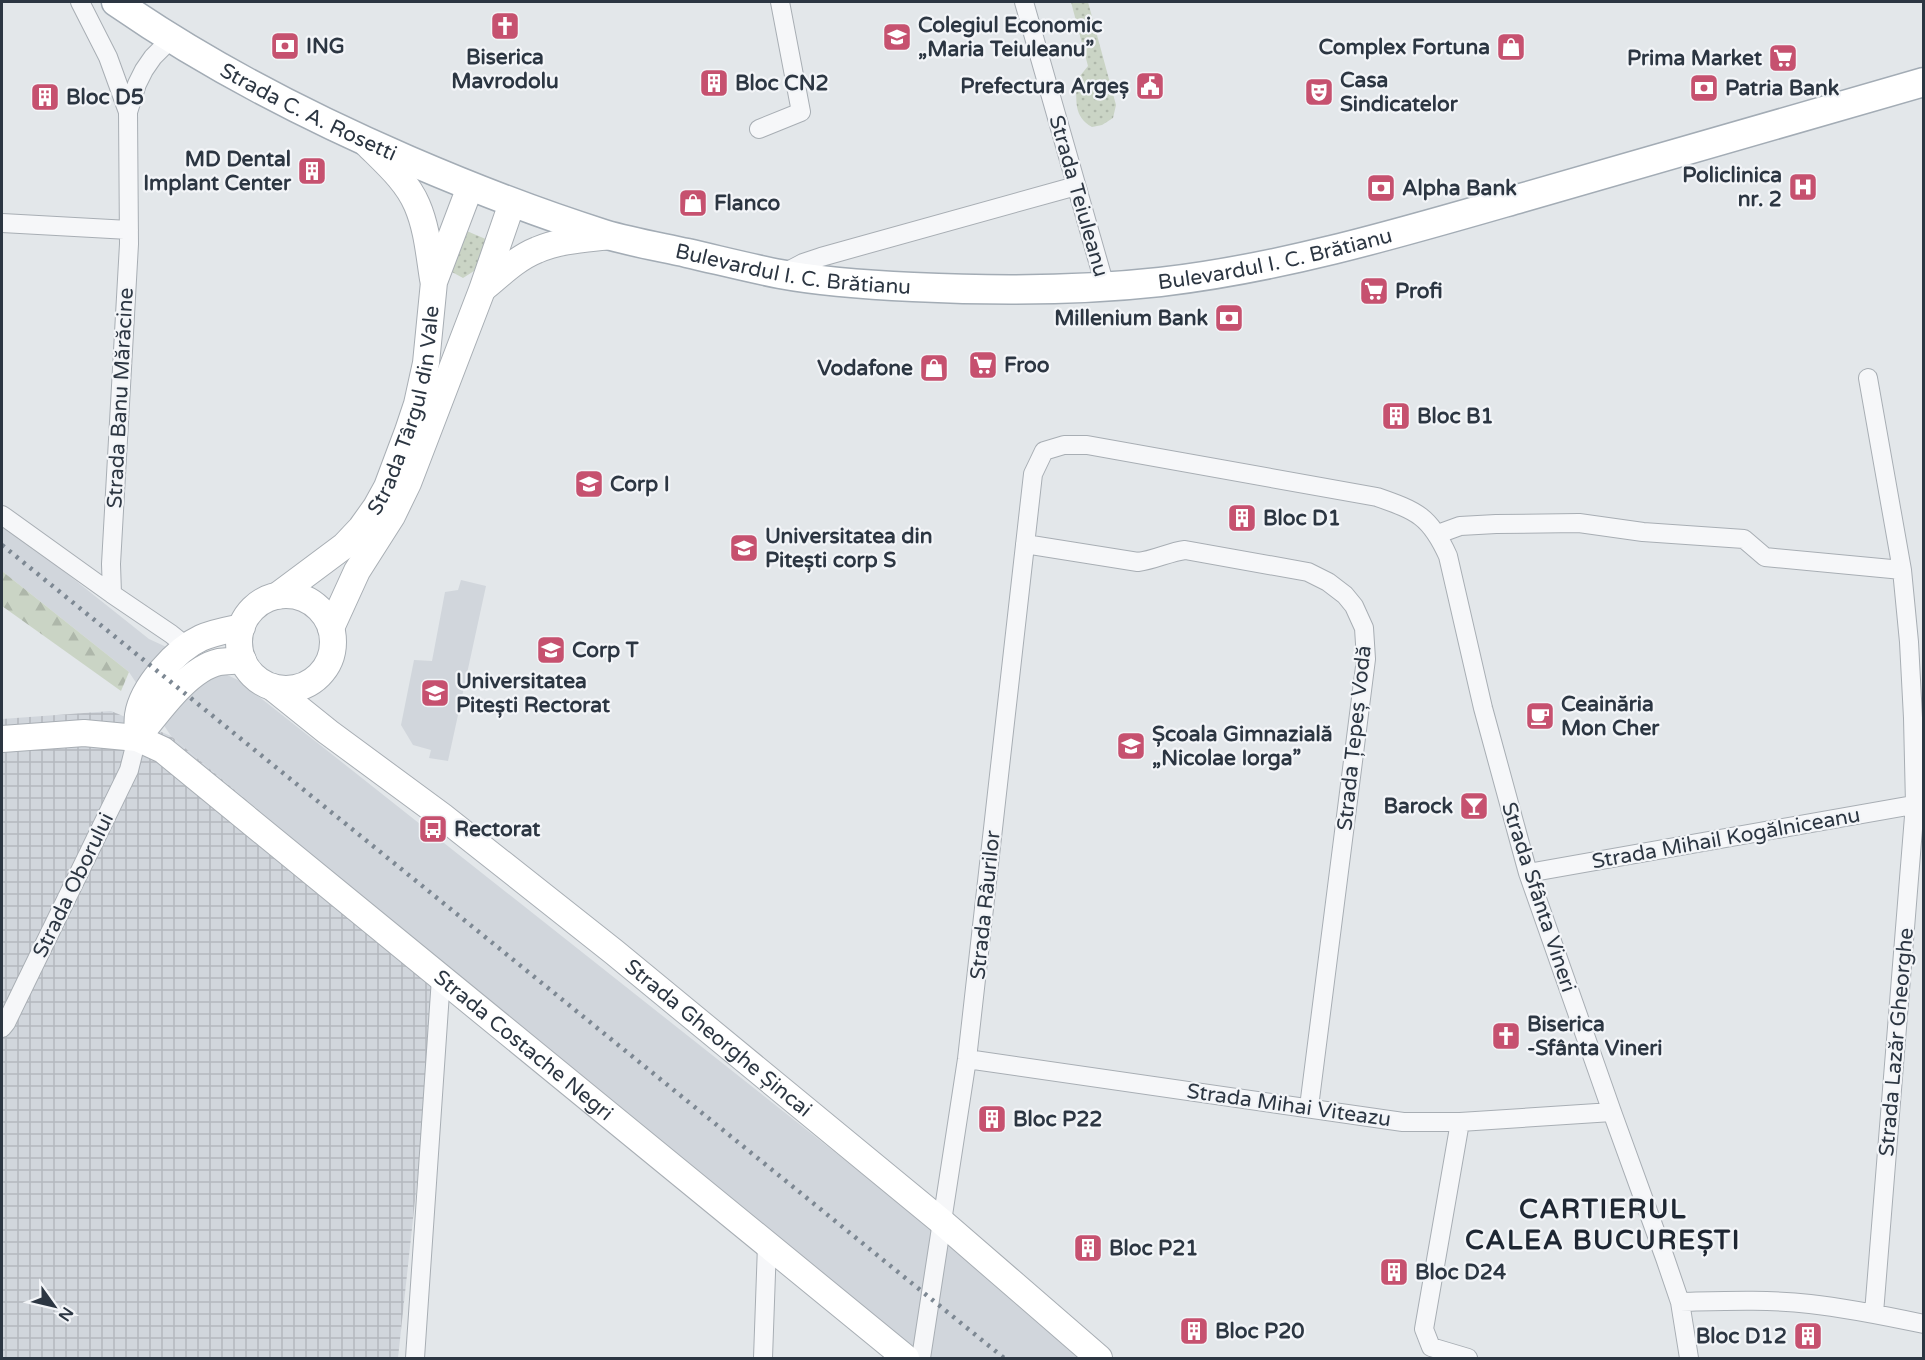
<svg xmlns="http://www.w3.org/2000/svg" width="1925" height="1360" font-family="'Varela Round',sans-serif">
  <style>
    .built { fill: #d1d6dc }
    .industrial { fill: url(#industrial-grid) }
    .grass { fill: url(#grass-dots) }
    .forest { fill: url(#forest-firs) }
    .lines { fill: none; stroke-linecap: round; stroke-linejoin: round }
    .street-casing { stroke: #a8aeb4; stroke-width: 20 }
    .secondary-casing { stroke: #a8aeb4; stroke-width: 28 }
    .primary-casing { stroke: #a3acb5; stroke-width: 31 }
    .street { stroke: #f6f7f9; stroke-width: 18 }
    .secondary { stroke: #fff; stroke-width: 26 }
    .primary { stroke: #fff; stroke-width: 28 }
    .rail { stroke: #7d8893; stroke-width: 4.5; stroke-dasharray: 3 6; stroke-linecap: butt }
    .labels { text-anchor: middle; stroke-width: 4.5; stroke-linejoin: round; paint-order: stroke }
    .poi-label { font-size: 21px; font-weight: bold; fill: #2c3642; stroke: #f3f5f8; text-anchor: start }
    .street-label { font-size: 21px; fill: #2c3642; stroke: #f3f5f8 }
    .district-label { font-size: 27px; font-weight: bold; letter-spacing: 1.5px; fill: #1e2733; stroke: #f3f5f8 }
  </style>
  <defs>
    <pattern id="industrial-grid" width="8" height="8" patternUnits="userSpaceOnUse" patternTransform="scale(1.5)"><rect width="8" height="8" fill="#d1d6dc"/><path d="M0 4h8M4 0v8" fill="none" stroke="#b4b8be"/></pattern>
    <pattern id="grass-dots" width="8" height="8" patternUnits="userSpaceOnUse" patternTransform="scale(1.5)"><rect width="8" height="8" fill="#cad4c5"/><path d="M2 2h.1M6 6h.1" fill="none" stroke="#aeb7aa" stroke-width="1.8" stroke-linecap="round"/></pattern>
    <pattern id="forest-firs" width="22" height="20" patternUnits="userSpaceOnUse" patternTransform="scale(1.5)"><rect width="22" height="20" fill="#cad4c5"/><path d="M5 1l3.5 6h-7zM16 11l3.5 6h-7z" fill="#aeb7aa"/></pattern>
  </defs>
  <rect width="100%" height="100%" fill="#e3e7ea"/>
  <path class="built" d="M2,522l147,117 89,41 689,545 156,133h-161l-480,-392 -271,-230 -42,-64 -127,-101z
    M461,580l25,6 -38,175 -19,-3 2,-8 -18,-5 -12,-20 13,-65 18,1 13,-69 13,-2z"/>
  <path class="industrial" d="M111,711l60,25 271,230 -9,68 -35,324h-396v-639z"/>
  <path class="grass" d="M1071,2h17l28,103 -3,13 -11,7 -10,2c-19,-11 -15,-26 -16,-46l12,-15z
    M462,229l26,11 -14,31 -11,7 -11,-6 2,-20z"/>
  <path class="forest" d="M2,571l127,101 -8,19 -119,-85z"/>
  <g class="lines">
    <g class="street-casing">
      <path id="street" d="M80,2l28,55 20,55
        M1024,2l81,284
        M171,39l-18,18 -9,13 -7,14 -9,28 1,132 -18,320 1,30 59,40 15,12
        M759,129l42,-17 -21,-110
        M2,223l127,7
        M782,274l21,-11 18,-6 255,-71
        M1868,378l34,192 7,72 4,76 2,86 -41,509
        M2,515l110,79
        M1438,534l22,-8 36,-2 83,-1 64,9 101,7 21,18 137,13
        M1025,544l113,18c17,-2 31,-10 47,-12l123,22 20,10 17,13 9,11 10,22 2,31 -57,448
        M1528,873l396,-70
        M2,1028l4,-5 123,-253 8,-32
        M967,1059l436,63h57l152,-10
        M1460,1122l-36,207 7,18 37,11
        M1680,1302c43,-1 87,-3 130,2 38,4 76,12 114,20
        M415,1358l26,-380
        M763,1358l4,-113
        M921,1358l46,-299 66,-585 11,-23 20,-6h23l290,52c40,14 53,19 71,59l35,152 45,165 84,239 53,146 15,44 9,56"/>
    </g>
    <g class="secondary-casing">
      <g id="secondary">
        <path d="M367,144c18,18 40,37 50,61 10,23 12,49 16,74"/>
        <path d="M484,288c17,-14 33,-30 53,-38 23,-10 48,-11 73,-14"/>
        <circle cx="286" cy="642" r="47"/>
        <path id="s1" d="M277,596l67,-50 17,-18 15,-21 11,-20 21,-56 9,-27 9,-41 8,-81 36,-95"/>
        <path d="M331,628l26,-57 35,-55 16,-33 74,-193 30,-87"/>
        <path id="s2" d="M272,687l56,45 114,84 172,136 328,270 157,136"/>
        <path d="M137,738c1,-7 0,-15 1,-23 4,-28 39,-66 63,-77 13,-6 27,-8 41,-11"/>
        <path d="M137,738c20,-24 50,-69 82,-76 8,-1 16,-1 24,-2"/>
        <path id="s3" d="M2,739l82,-6 53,5 26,12 743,608"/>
      </g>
    </g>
    <g class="primary-casing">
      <g id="primary">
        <path id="s4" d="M116,2c91,63 190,114 292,158 65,28 129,53 196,74 27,8 56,13 83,19 31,7 62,15 93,21 43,8 89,11 133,13 82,4 165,4 247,-5 122,-14 243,-50 361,-84 134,-39 268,-78 403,-116"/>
      </g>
    </g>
    <use href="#street" class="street"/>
    <use href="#secondary" class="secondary"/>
    <use href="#primary" class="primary"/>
    <path class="rail" d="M2,545l1002,813"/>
  </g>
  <defs>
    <g id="church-square" transform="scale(1.5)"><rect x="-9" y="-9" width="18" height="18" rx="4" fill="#c6516f" stroke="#f3f5f8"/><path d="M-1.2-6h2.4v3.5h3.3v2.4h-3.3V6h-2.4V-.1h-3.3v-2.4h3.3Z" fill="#fff"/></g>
    <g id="school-square" transform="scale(1.5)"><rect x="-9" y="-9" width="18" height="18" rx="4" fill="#c6516f" stroke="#f3f5f8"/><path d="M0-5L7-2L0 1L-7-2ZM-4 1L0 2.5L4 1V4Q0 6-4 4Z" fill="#fff"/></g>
    <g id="bank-square" transform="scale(1.5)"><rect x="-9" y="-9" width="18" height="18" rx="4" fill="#c6516f" stroke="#f3f5f8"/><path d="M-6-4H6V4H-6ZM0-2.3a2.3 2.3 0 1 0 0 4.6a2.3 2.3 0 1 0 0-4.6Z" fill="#fff"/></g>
    <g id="shop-square" transform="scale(1.5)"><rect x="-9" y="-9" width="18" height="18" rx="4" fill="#c6516f" stroke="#f3f5f8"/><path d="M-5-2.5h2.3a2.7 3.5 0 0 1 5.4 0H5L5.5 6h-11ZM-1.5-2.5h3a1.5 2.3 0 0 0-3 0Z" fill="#fff"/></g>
    <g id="supermarket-square" transform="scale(1.5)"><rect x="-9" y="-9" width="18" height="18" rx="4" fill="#c6516f" stroke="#f3f5f8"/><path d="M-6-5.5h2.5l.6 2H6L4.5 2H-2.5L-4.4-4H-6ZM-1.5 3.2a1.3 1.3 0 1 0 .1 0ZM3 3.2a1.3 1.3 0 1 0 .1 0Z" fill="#fff"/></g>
    <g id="building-square" transform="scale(1.5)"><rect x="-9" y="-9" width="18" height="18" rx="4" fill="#c6516f" stroke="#f3f5f8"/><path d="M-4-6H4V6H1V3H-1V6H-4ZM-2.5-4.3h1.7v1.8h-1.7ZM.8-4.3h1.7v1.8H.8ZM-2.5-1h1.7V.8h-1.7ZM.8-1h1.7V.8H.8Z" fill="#fff"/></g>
    <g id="civic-square" transform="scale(1.5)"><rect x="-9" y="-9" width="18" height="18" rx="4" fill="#c6516f" stroke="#f3f5f8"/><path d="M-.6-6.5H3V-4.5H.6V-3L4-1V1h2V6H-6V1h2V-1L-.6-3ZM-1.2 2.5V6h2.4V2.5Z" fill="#fff"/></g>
    <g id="theatre-square" transform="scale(1.5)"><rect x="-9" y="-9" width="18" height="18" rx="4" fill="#c6516f" stroke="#f3f5f8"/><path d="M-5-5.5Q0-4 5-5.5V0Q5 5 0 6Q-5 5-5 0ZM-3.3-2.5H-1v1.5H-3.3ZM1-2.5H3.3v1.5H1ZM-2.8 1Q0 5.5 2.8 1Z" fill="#fff"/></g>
    <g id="hospital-square" transform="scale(1.5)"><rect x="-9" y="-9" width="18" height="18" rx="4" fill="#c6516f" stroke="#f3f5f8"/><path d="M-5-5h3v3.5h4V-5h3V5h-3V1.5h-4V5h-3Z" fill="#fff"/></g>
    <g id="university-square" transform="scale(1.5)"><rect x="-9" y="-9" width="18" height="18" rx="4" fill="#c6516f" stroke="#f3f5f8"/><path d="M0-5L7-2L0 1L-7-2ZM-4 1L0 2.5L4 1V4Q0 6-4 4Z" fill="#fff"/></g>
    <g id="cafe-square" transform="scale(1.5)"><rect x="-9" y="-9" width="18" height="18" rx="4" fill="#c6516f" stroke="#f3f5f8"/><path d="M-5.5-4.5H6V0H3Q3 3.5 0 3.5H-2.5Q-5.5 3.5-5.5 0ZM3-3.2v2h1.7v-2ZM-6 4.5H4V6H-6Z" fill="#fff"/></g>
    <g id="bar-square" transform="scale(1.5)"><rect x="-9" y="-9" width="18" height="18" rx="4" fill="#c6516f" stroke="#f3f5f8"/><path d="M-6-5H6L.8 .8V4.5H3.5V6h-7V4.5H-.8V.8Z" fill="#fff"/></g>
    <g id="bus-square" transform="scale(1.5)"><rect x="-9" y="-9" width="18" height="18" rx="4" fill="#c6516f" stroke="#f3f5f8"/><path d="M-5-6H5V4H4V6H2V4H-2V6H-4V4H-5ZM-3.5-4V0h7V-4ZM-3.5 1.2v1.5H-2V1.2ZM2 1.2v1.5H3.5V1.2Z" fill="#fff"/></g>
  </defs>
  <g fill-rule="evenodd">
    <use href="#church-square" x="505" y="26"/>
    <use href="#school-square" x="897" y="37"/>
    <use href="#bank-square" x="285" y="46"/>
    <use href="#shop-square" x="1511" y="47"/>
    <use href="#supermarket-square" x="1783" y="58"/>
    <use href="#building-square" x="714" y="83"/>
    <use href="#civic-square" x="1150" y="86"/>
    <use href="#bank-square" x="1704" y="88"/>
    <use href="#theatre-square" x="1319" y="92"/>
    <use href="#building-square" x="45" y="97"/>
    <use href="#building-square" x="312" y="171"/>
    <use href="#hospital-square" x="1803" y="187"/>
    <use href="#bank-square" x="1381" y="188"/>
    <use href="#shop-square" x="693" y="203"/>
    <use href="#supermarket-square" x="1374" y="291"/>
    <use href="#bank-square" x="1229" y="318"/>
    <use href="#supermarket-square" x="983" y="365"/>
    <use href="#shop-square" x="934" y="368"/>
    <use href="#building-square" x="1396" y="416"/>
    <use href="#university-square" x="589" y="484"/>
    <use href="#building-square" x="1242" y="518"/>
    <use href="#university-square" x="744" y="548"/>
    <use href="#university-square" x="551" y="650"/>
    <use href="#university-square" x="435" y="693"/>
    <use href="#cafe-square" x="1540" y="716"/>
    <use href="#school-square" x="1131" y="746"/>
    <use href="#bar-square" x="1474" y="806"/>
    <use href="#bus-square" x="433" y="829"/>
    <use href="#church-square" x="1506" y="1036"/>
    <use href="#building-square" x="992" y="1119"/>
    <use href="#building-square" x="1088" y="1248"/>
    <use href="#building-square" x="1394" y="1272"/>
    <use href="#building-square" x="1194" y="1331"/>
    <use href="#building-square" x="1808" y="1336"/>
  </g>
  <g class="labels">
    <g class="poi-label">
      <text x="918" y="32">Colegiul Economic<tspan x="918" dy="24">„Maria Teiuleanu”</tspan></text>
      <text x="306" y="53">ING</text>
      <text x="1490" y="54" text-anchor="end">Complex Fortuna</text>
      <text x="505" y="64" text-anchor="middle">Biserica<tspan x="505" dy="24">Mavrodolu</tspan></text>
      <text x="1762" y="65" text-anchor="end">Prima Market</text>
      <text x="1340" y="87">Casa<tspan x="1340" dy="24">Sindicatelor</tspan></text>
      <text x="735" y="90">Bloc CN2</text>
      <text x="1129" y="93" text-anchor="end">Prefectura Argeș</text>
      <text x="1725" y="95">Patria Bank</text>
      <text x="66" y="104">Bloc D5</text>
      <text x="291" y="166" text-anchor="end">MD Dental<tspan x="291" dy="24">Implant Center</tspan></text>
      <text x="1782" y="182" text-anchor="end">Policlinica<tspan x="1782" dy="24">nr. 2</tspan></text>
      <text x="1402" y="195">Alpha Bank</text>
      <text x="714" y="210">Flanco</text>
      <text x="1395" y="298">Profi</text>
      <text x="1208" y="325" text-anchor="end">Millenium Bank</text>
      <text x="1004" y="372">Froo</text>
      <text x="913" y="375" text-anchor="end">Vodafone</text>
      <text x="1417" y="423">Bloc B1</text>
      <text x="610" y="491">Corp I</text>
      <text x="1263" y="525">Bloc D1</text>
      <text x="765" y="543">Universitatea din<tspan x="765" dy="24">Pitești corp S</tspan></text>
      <text x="572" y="657">Corp T</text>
      <text x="456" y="688">Universitatea<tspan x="456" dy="24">Pitești Rectorat</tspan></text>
      <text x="1561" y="711">Ceainăria<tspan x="1561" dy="24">Mon Cher</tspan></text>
      <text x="1152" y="741">Școala Gimnazială<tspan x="1152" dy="24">„Nicolae Iorga”</tspan></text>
      <text x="1453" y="813" text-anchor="end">Barock</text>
      <text x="454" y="836">Rectorat</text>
      <text x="1527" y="1031">Biserica<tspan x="1527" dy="24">-Sfânta Vineri</tspan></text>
      <text x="1013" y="1126">Bloc P22</text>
      <text x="1109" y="1255">Bloc P21</text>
      <text x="1415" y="1279">Bloc D24</text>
      <text x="1215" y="1338">Bloc P20</text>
      <text x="1787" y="1343" text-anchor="end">Bloc D12</text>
    </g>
    <g class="street-label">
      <text dy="7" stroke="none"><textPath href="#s4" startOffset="222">Strada C. A. Rosetti</textPath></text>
      <text transform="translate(1079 196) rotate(74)" y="7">Strada Teiuleanu</text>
      <text dy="7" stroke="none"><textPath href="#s4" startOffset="1221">Bulevardul I. C. Brătianu</textPath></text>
      <text dy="7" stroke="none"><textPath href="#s4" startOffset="735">Bulevardul I. C. Brătianu</textPath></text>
      <text transform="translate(120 398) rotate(-87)" y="7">Strada Banu Mărăcine</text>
      <text dy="7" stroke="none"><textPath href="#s1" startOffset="236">Strada Târgul din Vale</textPath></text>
      <text transform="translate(1354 738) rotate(-84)" y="7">Strada Țepeș Vodă</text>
      <text transform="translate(1726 838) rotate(-10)" y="7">Strada Mihail Kogălniceanu</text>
      <text transform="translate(73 885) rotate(-64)" y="7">Strada Oborului</text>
      <text transform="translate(1539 897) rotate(72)" y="7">Strada Sfânta Vineri</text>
      <text transform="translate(985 905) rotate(-84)" y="7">Strada Râurilor</text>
      <text dy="7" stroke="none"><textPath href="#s2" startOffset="568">Strada Gheorghe Șincai</textPath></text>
      <text transform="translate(1896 1042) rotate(-85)" y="7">Strada Lazăr Gheorghe</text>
      <text dy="7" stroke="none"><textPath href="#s3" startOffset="630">Strada Costache Negri</textPath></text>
      <text transform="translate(1289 1105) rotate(8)" y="7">Strada Mihai Viteazu</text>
    </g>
    <g class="district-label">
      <text x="1603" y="1218">CARTIERUL<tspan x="1603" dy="31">CALEA BUCUREȘTI</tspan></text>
    </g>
  </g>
  <rect width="1925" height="1360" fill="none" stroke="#2c3642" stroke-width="6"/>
  <g transform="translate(54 1306) rotate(124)" stroke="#f3f5f8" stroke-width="4.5" paint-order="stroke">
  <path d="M0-4.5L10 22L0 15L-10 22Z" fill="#2c3642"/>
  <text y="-9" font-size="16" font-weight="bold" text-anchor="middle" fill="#2c3642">N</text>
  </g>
</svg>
